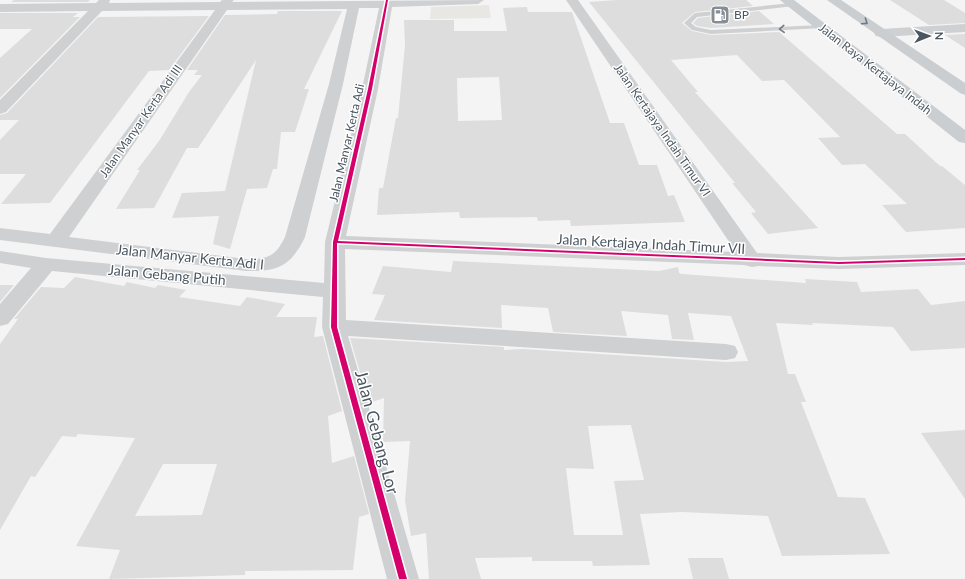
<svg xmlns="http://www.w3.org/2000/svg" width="965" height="579" font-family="Lato,sans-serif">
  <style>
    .commercial { fill: #e8e7e3 }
    .building { fill: #ddddde; fill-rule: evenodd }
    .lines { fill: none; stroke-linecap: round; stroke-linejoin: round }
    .lane { fill: #ced0d2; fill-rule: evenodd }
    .street { fill: #ced0d2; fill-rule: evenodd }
    .primary { fill: #caced1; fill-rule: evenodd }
    .cycleway-casing { stroke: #fff; stroke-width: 3 }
    .cycleway { fill: #d6006c; fill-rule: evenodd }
    .oneway { stroke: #707a83 }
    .oneway2 { stroke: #727b83 }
    .labels { text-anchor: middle; stroke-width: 3; stroke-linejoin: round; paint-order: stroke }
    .far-poi-label { font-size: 12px; fill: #4a5661; stroke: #fff; text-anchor: start }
    .far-street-label { font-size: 12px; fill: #4a5661; stroke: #fff }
    .street-label { font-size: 14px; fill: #4a5661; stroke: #fff }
    .near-street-label { font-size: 17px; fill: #4a5661; stroke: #fff }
  </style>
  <rect width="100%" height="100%" fill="#f4f4f4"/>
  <path class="commercial" d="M489,5l2,13 -61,1 1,-12z"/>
  <path class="building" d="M14,0h76l-2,2h-77z
    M617,0h129l7,6 -58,6 -13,11 10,8 19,4 68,-3 118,102h8l35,32h2l23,19v43l-59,4 -24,-27 25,-1 -42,-40 -23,1 -24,-27 22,-1 -56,-57 -22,1 -25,-26 -66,5 27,32h-3l123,136 -50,6 -17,-21 5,-1 -24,-29h3l-146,-181z
    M890,0h54l21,13v10l-36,2z
    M527,7l1,5h44l38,111h14l15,42h18l11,31 6,-1 11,27 -114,4 -1,-6 -32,1 -1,-4 -77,1 -1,-6 -82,3 2,-27h4l13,-70h2l7,-73 -1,-25h50v11h53l-4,-23zM499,77l3,43 -44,1 -1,-43z
    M278,11h64l-38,78h5l-14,43h-14l-4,37h-4l-6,19 -20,1 -17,60 -17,-5 6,-28 -47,2 10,-25 43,-2 31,-131 -58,88h-11l-33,60 -38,1 24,-39h-3l22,-29 30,-49 13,-17h-8l4,-5h-11l38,-55 52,-1z
    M759,11l15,13 -63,4 -14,-2 -4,-3 5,-5z
    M0,13h78l-5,4h7l-80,81v-40l32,-29h-32z
    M209,16l-40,54 -20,1 -99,132 -49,1 25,-30h-26v-34l19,-20h-19v-5l7,-2 91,-96z
    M965,34v14l-20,-13z
    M453,261l206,10 19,-4 1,6 3,1 124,9 -1,-4 52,3 4,10 57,-3 13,16 34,-4v47l-54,3 -18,-24 -81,-4 1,2 -37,-2 12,51h7l11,28h-5l37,95 27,1 25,56 -108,2 -14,-40 -86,-4 -42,2 10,51 -57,1 -1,-5h-60v-4l-57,1 6,21h-52l-3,-46 -15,3 -6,-35 5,-60 -27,1 1,-44 -15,5 -19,-65 154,9v3l19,-1 203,13 22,-1 -17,-45 -43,-3 6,27 -22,-1 -4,-24 -47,-4 6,25 -74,-4 -5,-24 -47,-3 1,23 -128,-8 11,-25 -13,-1 11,-28 68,6zM631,425l13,55 -30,1 9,54h-49l-8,-67 28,1 -6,-43z
    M75,277l49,9 3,-4 28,6 3,-3 28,5 -7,7 61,9 7,-9 38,7 -9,13h41l-3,20 9,-1 19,75 -14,5 4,47 22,-7 15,58 -10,3 -6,53 -108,1v4l-136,4 11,-29 -44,-4 59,-108 -57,-4 -2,3 -14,-1 -27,41 -4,-1 -31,54v-186l18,-25h-4l27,-32 23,1zM163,464h54l-15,51 -67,1z
    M0,285h14l-14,17z
    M965,430v69l-44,-66z
    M688,558h35l6,21h-36z"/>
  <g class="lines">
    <path class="lane" d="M792,3l3,2 -1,1 -97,11 -6,6 5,4 15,3 110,-5 3,2 -1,1 -112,6 -19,-4 -8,-7 11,-10z"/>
    <path class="street" d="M99,0h11l-1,3 111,-1 2,-2h12l-2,2 252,-2 -6,4 -86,3 -14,82 -32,147 390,16 -170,-252h12l179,253 82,4 126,-4v12l-126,4 -81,-3 -6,1 -8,-2 -399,-16 1,71 380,24 9,2 3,6 -3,6 -9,2 -378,-24 71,243h-32l-65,-252 1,-30 -271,-26 -44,53 -8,2v-22l31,-36 -31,-5v-12l46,7 278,25 1,-41 37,-153 17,-81h-20l-16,76 -38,153c-14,29 -27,35 -59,34l-246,-31v-12l50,6 165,-224 -113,1 -96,101 -6,2v-14l88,-89 -88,1v-8l96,-1zM347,9l-18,75 -44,153c-10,20 -17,22 -39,22l-177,-22 158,-227z
      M965,24v8l-84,5 -5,-1 -2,-3 2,-3 5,-1z"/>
    <path class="primary" d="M780,0h14l171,130v13l-6,-1z
      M827,0h14l124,83v12l-5,-2z"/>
    <g class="cycleway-casing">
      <path id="cycleway" d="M386,0h2l-16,89 -34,152 501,21 126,-4v2l-126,4 -502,-21v84l70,252h-8l-68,-252 2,-85 35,-153z"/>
    </g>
    <use href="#cycleway" class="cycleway"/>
  </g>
  <defs><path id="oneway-chevron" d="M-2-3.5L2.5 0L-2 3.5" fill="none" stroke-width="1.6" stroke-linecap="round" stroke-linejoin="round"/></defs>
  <use class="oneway" href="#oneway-chevron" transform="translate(865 22) rotate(34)"/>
  <use class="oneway2" href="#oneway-chevron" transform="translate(782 29) rotate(177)"/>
  <defs>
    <g id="fuel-square" transform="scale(1)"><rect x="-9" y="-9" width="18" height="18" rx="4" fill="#868d94" stroke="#fff"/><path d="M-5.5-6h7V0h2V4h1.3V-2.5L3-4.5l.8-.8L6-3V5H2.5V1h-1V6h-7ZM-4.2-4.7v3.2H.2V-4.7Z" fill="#fff"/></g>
  </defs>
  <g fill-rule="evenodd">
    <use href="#fuel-square" x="720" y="15"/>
  </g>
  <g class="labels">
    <g class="far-poi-label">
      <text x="734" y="19">BP</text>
    </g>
    <g class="far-street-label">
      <text transform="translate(875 69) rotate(38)" y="4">Jalan Raya Kertajaya Indah</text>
      <text transform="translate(141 121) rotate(-55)" y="4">Jalan Manyar Kerta Adi III</text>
      <text transform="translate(662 130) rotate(55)" y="4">Jalan Kertajaya Indah Timur VI</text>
      <text transform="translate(347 143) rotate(-77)" y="4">Jalan Manyar Kerta Adi</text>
    </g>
    <g class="street-label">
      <text transform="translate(651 244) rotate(3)" y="5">Jalan Kertajaya Indah Timur VII</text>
      <text transform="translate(190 257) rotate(6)" y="5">Jalan Manyar Kerta Adi I</text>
      <text transform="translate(167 275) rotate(5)" y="5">Jalan Gebang Putih</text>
    </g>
    <g class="near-street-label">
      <text transform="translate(377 432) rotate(75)" y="6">Jalan Gebang Lor</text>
    </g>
  </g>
  <g transform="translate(929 36) rotate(89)" stroke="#ffffff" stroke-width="3" paint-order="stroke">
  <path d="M0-3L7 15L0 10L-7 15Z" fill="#4a5661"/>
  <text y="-6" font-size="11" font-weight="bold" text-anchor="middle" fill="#4a5661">N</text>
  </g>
</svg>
